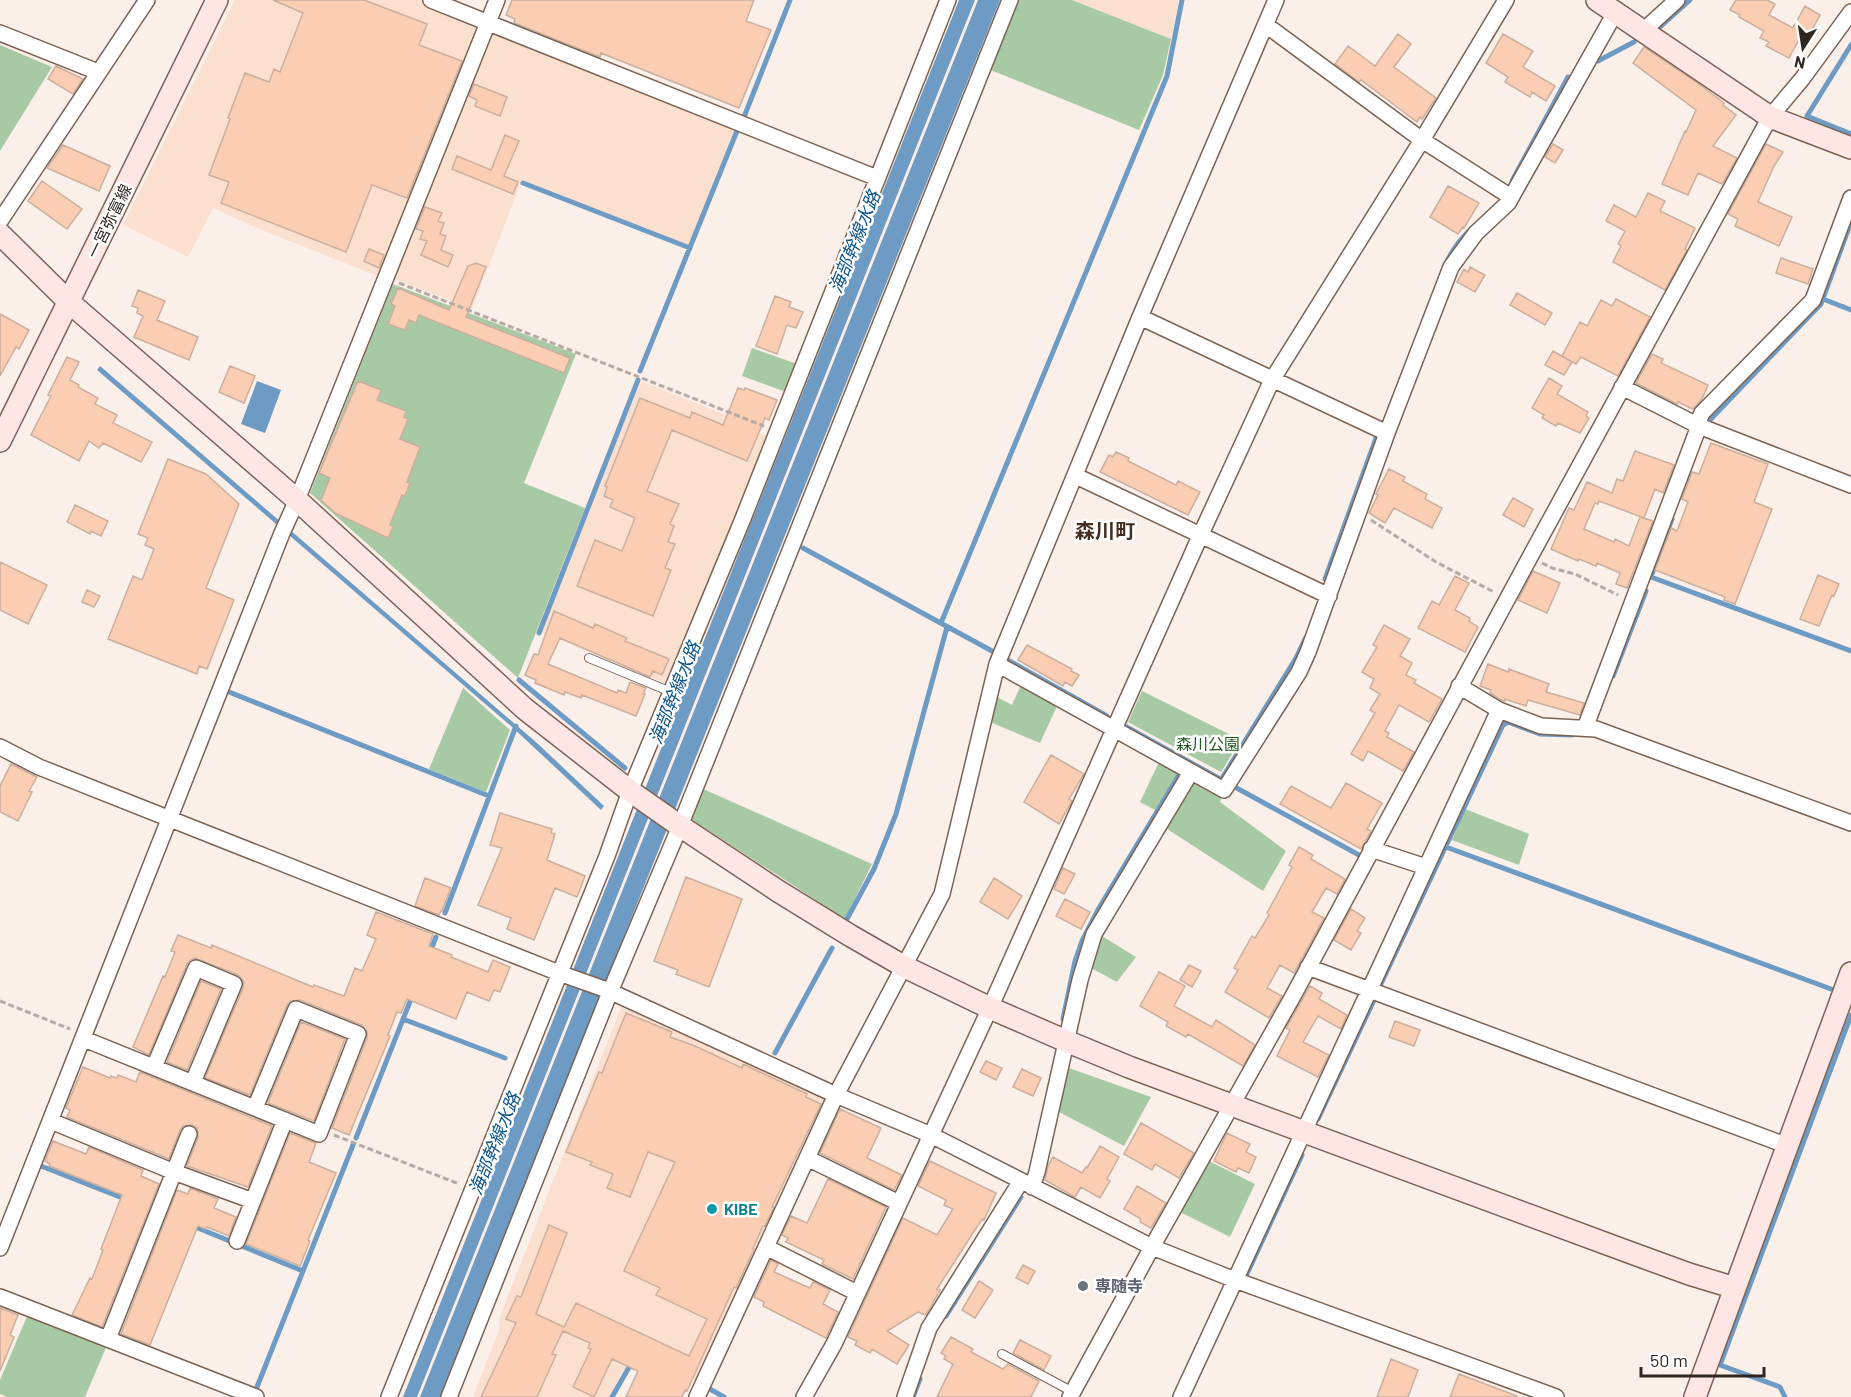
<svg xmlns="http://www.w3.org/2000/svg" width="1851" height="1397" font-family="Barlow,'Noto Sans JP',sans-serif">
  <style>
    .built { fill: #fce0cf }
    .green { fill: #a7caa4 }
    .water { fill: #6e9bc4 }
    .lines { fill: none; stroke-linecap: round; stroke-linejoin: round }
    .stream { stroke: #6e9bc4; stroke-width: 5 }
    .building { fill: #fbceb3; stroke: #caaf9f; stroke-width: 1.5 }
    .lane-casing { stroke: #7b6354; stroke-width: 10 }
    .street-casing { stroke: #7b6354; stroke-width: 18 }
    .secondary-casing { stroke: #7b6354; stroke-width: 24 }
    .path { stroke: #b5aaa4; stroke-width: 3; stroke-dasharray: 6 3; stroke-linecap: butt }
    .lane { stroke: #fff; stroke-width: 8 }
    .street { stroke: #fff; stroke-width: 15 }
    .secondary { stroke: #fee6e5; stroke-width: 21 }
    .culture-dot { fill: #0f9aa8; stroke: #fff; stroke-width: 2 }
    .worship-dot { fill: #6b7280; stroke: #fff; stroke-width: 2 }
    .labels { text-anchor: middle; stroke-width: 5; stroke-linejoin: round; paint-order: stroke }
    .street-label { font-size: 16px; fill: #302620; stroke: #fff }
    .park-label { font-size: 16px; fill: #215a1f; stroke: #fff }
    .culture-label { font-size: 16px; font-weight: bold; fill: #0d838f; stroke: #fff; text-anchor: start }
    .worship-label { font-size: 16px; font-weight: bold; fill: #5b616d; stroke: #fff; text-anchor: start }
    .water-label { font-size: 18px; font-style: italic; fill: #0c5589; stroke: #fff }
    .quarter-label { font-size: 20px; font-weight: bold; fill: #422d1f; stroke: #fff }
  </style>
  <rect width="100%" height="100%" fill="#fbefe9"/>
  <path class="built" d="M235,0h188l59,24 -102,253 -123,-49 -44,-20 -25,49 -65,-32z
    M1072,0h107l-8,39z
    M492,32l244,94 -48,120 -166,-66 -50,129 -77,-30z
    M641,381l98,39 29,17 -101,247 -127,-52z
    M622,1005l202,91 2,6 -128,280 -65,-29 -24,44h-136l26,-67 1,-14z"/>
  <path class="green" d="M1016,0h56l99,39 -8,36 -24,55 -151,-61z
    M0,45l52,22 -52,84z
    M393,284l183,70 -52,129 61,25 -67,170 -208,-185z
    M752,348l45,16 -11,28 -44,-16z
    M1022,683l36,21 -18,39 -50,-21 5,-26 17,9z
    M463,688l47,42 -24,62 -57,-23z
    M1142,691l99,49 -20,32 -93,-50z
    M1160,760l20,11 -25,39 -15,-8z
    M1191,781l32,13 -3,8 66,49 -23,40 -99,-64z
    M701,788l171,76 -27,55 -157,-102z
    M1465,809l64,25 -10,31 -67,-25z
    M1102,936l34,21 -19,25 -26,-14 4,-22z
    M1066,1067l85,30 -27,49 -65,-34z
    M1207,1160l48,24 -25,53 -50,-25z
    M28,1314l79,31 -22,52h-78l-7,-3v-14z"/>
  <path class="water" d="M959,0h16l-558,1397h-14z
    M978,0h22l-396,986 -162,411h-22z
    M100,366l437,377 67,63 -3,4 -90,-84 -414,-356z
    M257,381l24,9 -16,43 -24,-9z"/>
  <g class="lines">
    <path class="stream" d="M1660,27l30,-27
      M1851,45l-44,71 44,18
      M1598,61l36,-19
      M744,117l46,-117
      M1512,181l56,-104
      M523,183l167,65
      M1446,264c6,-15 14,-25 26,-36
      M1823,299l28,11
      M640,371l99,-245
      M1707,423l114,-119 30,-82
      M1672,519l-21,58 200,74
      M803,548l189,103
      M1325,579l51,-141
      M941,623l226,-547 15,-76
      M539,633l99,-253
      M1006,659l101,57
      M1613,676l33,-85
      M519,680l106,88
      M229,692l260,104
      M1123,725l99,55
      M1221,780l75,-122 10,-21
      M1233,786l126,69
      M1446,847l385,142
      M445,913l71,-187
      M847,919l27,-50 22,-55 51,-187
      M430,952l6,-15
      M1379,988l124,-263 5,-3 32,12 33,1
      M403,1019l102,39
      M1063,1019l12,-58 7,-20 17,-33 80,-133
      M775,1053l57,-105
      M1318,1119l57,-121
      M356,1138l57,-144
      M41,1166l84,33
      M193,1226l110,45
      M1245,1278l57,-123
      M946,1316l75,-119
      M257,1387l96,-242
      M708,1388l16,9
      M612,1397l20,-35
      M913,1397l7,-18
      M1785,1397l-5,-10 -60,-22 131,-350"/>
  </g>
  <path class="building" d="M273,0h91l63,24 -8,21 43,16 -55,137 -35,-13 -26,67 -125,-49 8,-21 -20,-7 21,-56 -2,-1 17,-45 24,9 5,-13 6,3 23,-59z
    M512,0h242l-8,21 25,9 -32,78 -138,-55 -1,4 -86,-34 1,-4 -9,-4z
    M1736,0h31l8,4 -6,11 24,13 12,-22 15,9 -12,22 -6,-3 -13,24 -23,-12 3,-4 -9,-4 4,-7 -25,-14 1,-2 -10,-5z
    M1398,34l13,10 -17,23 42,31 -14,21 -2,-2 -3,5 -56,-42 -2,2 -24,-18 13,-18 27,20z
    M1503,34l30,17 -10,16 32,19 -9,15 -14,-9 -2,5 -25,-15 3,-5 -22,-14z
    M1644,47l52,35 28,21 -1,2 13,10 -23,31 24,12 -15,26 -24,-11 -10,22 -26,-11 23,-53 1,1 10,-22 -63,-47z
    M56,66l27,13 -10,15 -25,-15z
    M474,84l33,13 -7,19 -25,-10 2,-6 -8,-4z
    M505,135l14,6 -15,35 14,6 -5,12 -61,-25 5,-13 34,14z
    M1553,144l10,6 -8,13 -10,-6z
    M1766,144l17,8 -9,14 -16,36 34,15 -13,29 -44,-20 3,-7 -10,-5z
    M63,145l47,21 -11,25 -52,-23z
    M42,181l40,28 -15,20 -39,-28z
    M1448,186l31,17 -15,25 -1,-1 -5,7 -28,-17z
    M1648,193l17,8 -5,10 35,17 -10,21 2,1 -22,40 -52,-28 8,-16 -3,-2 7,-13 -19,-10 8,-16 22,12z
    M425,207l17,6 -4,8 6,2 -4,11 6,2 -5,14 12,5 -5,12 -27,-12 6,-14 -7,-2 3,-8 -7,-2z
    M369,249l15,6 -5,13 -15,-7z
    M1781,258l32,11 -5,15 -32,-11z
    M476,263l10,4 -20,50 104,41 -6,15 -145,-58 -3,8 -7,-3 -4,10 -17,-6 7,-18 -4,-2 7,-16 51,22 19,-44z
    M1470,267l15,8 -10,17 -18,-10 7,-13 4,3z
    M138,290l27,11 -8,19 41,17 -9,23 -55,-23 9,-21 -6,-3 1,-5 -6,-2z
    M1517,293l35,20 -7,12 -35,-20z
    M775,296l16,6 -2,5 14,5 -7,16 -9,-3 -10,29 -21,-8z
    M1616,299l34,18 -32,59 -37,-19 -5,7 -14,-8 18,-34 7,4 14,-26 11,6z
    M0,314l29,16 -10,19 -3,-2 -16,29z
    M1553,351l19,11 -8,13 -19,-10z
    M1652,354l11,5 -2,4 47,22 -6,14 -9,10 -15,-7 -1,2 -41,-21z
    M67,357l12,5 -9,18 9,5 -1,2 20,11 -3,6 22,11 -4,8 39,19 -11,20 -38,-19 -4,5 -10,-7 -10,20 -48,-26 20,-39 -3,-1z
    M230,366l25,10 -11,27 -25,-11z
    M1549,378l13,8 -5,8 31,18 -2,4 3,2 -9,15 -22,-10 -2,3 -14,-8 2,-3 -12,-7z
    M358,381l23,9 -4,10 29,11 -2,6 4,2 -8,20 20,8 -13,35 3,1 -5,13 -3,-1 -12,30 3,2 -5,11 -53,-25 -14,-13 9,-22 -11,-5z
    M738,388l6,2 1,-2 32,12 -8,20 -4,-2 -18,43 -75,-31 -25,61 32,13 -9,20 4,2 -6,16 7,2 -10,24 6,2 -18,46 -76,-30 18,-46 27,11 13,-33 -25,-11 3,-7 -9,-4 3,-9 -2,-1 35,-88 50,20 2,-6 31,13z
    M1711,443l57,21 -14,38 18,7 -37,95 -11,-4 1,-3 -70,-27 16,-42 6,3 11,-29 -6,-3 10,-27 7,2z
    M1635,451l39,14 -11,28 -8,-4 -11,29 -45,-17 -1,3 -3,-1 -11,26 30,13 1,-3 14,7 11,-29 13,4 -26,67 -11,-4 4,-11 -23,-10 -1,3 -17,-7 -1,2 -27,-12 18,-41 5,2 13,-28 25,11 5,-14 6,2z
    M1116,452l13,6 -1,3 48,24 2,-4 22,11 -12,23 -88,-43 9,-17 4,2z
    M168,459l38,15 33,30 -33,84 28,12 -27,69 -8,-3 -2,8 -89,-35 25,-63 9,4 12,-31 -9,-4 3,-7 -10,-4z
    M1389,469l16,8 -2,4 24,13 -2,5 17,9 -10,20 -38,-20 -9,15 -16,-10 9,-18 -2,-1z
    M1513,498l20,11 -9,18 -21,-12z
    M75,505l33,16 -7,15 -10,-5 -1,3 -23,-12z
    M0,562l47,23 -19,39 -28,-14z
    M1533,571l27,12 -13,30 -29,-13z
    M1818,575l21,9 -5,12 -2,-1 -13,31 -19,-7z
    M1455,576l14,7 -14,27 15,8 -1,3 9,6 -13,25 -47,-24 14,-27 7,4z
    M87,590l13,6 -6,11 -12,-5z
    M554,611l39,17 2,-4 32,14 -2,3 44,18 -7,16 -9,-4 -3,6 -90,-39 -12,26 69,29 1,-3 8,3 4,-11 16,6 -3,6h2l-9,22 -54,-21 -1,3 -16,-6 -1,3 -29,-12 1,-3 -11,-5 9,-21 4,1z
    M1384,625l26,14 -10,17 12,7 -6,12 10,5 -2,3 28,16 -13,23 -30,-17 -14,26 4,2 -2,4 27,15 -11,19 -35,-20 -5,10 -12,-7 24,-41 -5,-3 10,-16 -10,-6 4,-9 -12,-7 15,-25 -4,-2z
    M1027,645l45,24 -1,2 8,4 -7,11 -7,-4 -2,4 -45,-26z
    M1488,664l20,8 1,-3 40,15 -3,8 38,11 -4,12 -52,-15 -2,6 -21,-7v2l-4,-1 -11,-7 1,-3 -11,-4z
    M1051,755l33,19 -15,25 3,2 -13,23 -35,-22z
    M11,764l26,13 -8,14 3,1 -14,29 -18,-9v-26z
    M1346,783l36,20 -15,26 4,2 -10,18 -81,-45 11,-18 40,22z
    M500,813l52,16 -1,4 4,1 -8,26 38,16 -8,21 -22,-9 -21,52 -27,-11 4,-11 -33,-13 24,-57 -12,-3z
    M1299,847l14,8 -2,4 34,20 -8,15 -11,-6 -14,24 12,6 -30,55 -14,-8 -13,23 15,8 -13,22 -44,-26 13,-22 -4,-2 18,-32 3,2 14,-23 -2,-2 25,-46 -3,-2z
    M1063,868l12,6 -11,20 -10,-5z
    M686,877l56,22 -33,88 -33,-13 2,-4 -24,-9z
    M425,878l26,10 -9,23h-1l-2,4 -24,-9z
    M994,878l28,18 -14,23 -28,-17z
    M1065,899l25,13 -9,17 -25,-13z
    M1351,909l14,9 -8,13 4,2 -10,17 -17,-10z
    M376,912l57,22 -4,12 23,9 -1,2 37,15 5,-12 17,7 -10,25 -6,-2 -5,11 -22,-9 -11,27 -49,-20 -6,14 -4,-1 -9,23 2,1 -41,99 -17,-7 35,-90v-6l-5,-7 -62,-25 -9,1 -4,4 -37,90 -45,-17 38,-90 1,-6 -6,-7 -43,-17 -4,2 -4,4 -38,91 -16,-8 30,-71 2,1 10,-25 -4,-1 7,-16 33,13 1,-3 101,42 1,-2 30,11 11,-28 7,3 14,-32 -9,-4z
    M1189,965l12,6 -9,16 -12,-7z
    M1159,972l26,14 -11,20 38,21 4,-7 39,25 -12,21 -55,-32 -2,3 -20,-11 2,-4 -28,-16z
    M201,981l20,8 -34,81 -20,-8z
    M1310,986l12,7 -3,6 28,16 -6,14 -23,-13 -15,26 26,13 -11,22 -41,-21 13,-26 -4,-2z
    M626,1013l46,19 -2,5 25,9 47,22 1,-4 64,30 -1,3 15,7 -49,103h2l-9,19h-2l-10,22 1,1 -18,39 -2,-1 -47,104 -2,-1 -3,7h-56l12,-26 -26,-12 -18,38 -21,-10 18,-38 -3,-1 2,-5 -27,-12 -11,23 4,1 -19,42h-56l35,-74 -10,-4 11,-23 4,1 28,-72 18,8 -31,81 28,13 12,-24 113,53 18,-37 -51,-24 4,-7 -36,-17 51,-109 -27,-10 -18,45 -23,-9 6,-14 -23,-9 2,-3 -26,-10 33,-80 3,1z
    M1395,1021l25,9 -6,16 -25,-9z
    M301,1022l44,17 -31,82 -46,-18z
    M986,1061l16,7 -6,12 -16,-8z
    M83,1067l27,11 1,-2 6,2 1,-3 18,7 4,-10 132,54 -24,61 -61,-21 11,-29 -1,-9 -5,-3 -9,1 -3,4 -11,29 -102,-42 3,-7 -4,-2z
    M1022,1069l19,9 -8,18 -20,-9z
    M840,1109l41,19 -14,30 35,17 -8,15 -74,-37z
    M1141,1123l53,30 -15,25 -24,-14 -3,6 -28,-16z
    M290,1133l26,10 -7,19 27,11 -28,67 2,1 -10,25 -54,-22z
    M1227,1133l23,11 -4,8 10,5 -7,16 -11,-5 -2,4 -22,-11z
    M53,1141l33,13 3,-7 54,23 -2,6 18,8 -57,143 -30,-12 18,-37 2,1 11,-29 -2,-1 21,-54 -73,-29 1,-2 -5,-3z
    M1100,1146l19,11 -12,22 3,2 -10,17 -19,-11 -6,10 -30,-17 3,-14 5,-9 29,16 4,-6 1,1z
    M930,1161l66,32 -12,27 -2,-1 -45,70 3,1 -14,25 -8,-3 -31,19 22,14 -12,19 -25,-15 -2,4 -15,-8 2,-4 -9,-4 55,-119 34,17 16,-26 -9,-4 2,-5 -28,-14z
    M828,1179l58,28 -33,72 -31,-15 2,-4 -38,-18 2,-4 -6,-3 9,-19 16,7z
    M1137,1186l29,17 -15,25 -11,-6 1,-3 -17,-10z
    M190,1188l28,11 -4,9 22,9 -7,19 -22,-9 -1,2 -8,-3 -48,119 -29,-11 56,-144 11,4z
    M771,1260l7,4 -4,8 31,14 5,2 3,-6 17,8 -7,14 15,8 -12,26 -63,-32 1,-4 -10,-5z
    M1023,1265l12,6 -7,13 -12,-6z
    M979,1281l14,9 -18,28 -13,-8z
    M0,1308l18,7 -8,20 4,2 -14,34z
    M951,1337l22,12 -2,3 32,17 5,-5 31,17 -8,16h-94l16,-33 -9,-5 2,-3 -5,-3z
    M1020,1340l31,16 -7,14 -31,-17z
    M1391,1359l27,11 -10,27h-31z
    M1459,1374l58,22v1h-67z"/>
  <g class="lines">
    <g class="lane-casing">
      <path id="lane" d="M589,658l82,34
        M1002,1354l71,38"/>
    </g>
    <g class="street-casing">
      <path id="street" d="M431,0l446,178
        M1266,25l156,115 89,57
        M1642,32l35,-32
        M0,33l98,39
        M0,221l147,-221
        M1140,317l247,116
        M1622,387l77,39 152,59
        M1697,425l5,-12 111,-113 38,-102
        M1076,476l253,120
        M997,664l227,126 75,-118 9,-20 79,-219 64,-166 25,-34 32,-30 107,-190
        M1459,686l40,24 42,16 55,3 255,94
        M1585,728l114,-302
        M0,747l39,20 520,206 48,17 229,105 95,40 221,112 83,33 321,117
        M1371,849l55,18
        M1308,967l480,179
        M84,1039l235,95 39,-100 -62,-25 -41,99
        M154,1067l42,-99 38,16 -41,98
        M51,1121l123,51 79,29
        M807,1158l92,45
        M1032,1187l5,-15 43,-192 14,-46 97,-162
        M237,1241l48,-121
        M766,1247l91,46
        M0,1248l282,-715 15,-33 200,-500
        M0,1297l256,100
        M108,1339l81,-205
        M389,1397l218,-541 23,-65 112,-270 206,-521
        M449,1397l161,-405 70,-166 330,-826
        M697,1397l139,-302 106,-201 55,-230 143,-347 136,-317
        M804,1397l30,-53 156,-336 211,-474 71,-154 150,-240 84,-140
        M905,1397l24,-69 92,-147
        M1070,1397l82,-150 141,-251 237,-439 240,-440 32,-38 49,-67
        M1181,1397l318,-687"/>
    </g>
    <g class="secondary-casing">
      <path id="secondary" d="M1597,0l173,117 81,31
        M0,234l69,68 228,198 228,209 105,82 50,35 98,65 73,45 54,31 85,41 76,33 63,26 497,184 63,23 46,14
        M0,441l217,-441
        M1695,1397l156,-424"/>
    </g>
    <path class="path" d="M399,283l365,143
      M1371,520l65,42 58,30
      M1542,563l10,5 23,6 43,21
      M0,1001l70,28
      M334,1135l125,49"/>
    <use href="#lane" class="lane"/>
    <use href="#street" class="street"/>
    <use href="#secondary" class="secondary"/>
  </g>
  <circle class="culture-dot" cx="712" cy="1209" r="6"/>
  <circle class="worship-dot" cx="1083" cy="1286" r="6"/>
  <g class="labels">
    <g class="street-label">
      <text transform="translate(109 221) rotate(-64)" y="6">一宮弥富線</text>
    </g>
    <g class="park-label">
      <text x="1208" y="750">森川公園</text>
    </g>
    <g class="culture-label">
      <text x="724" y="1215">KIBE</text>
    </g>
    <g class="worship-label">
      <text x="1095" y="1292">専随寺</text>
    </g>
    <g class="water-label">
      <text transform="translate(855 242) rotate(-68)" y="6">海部幹線水路</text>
      <text transform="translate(675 693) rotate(-68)" y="6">海部幹線水路</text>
      <text transform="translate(495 1144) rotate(-68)" y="6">海部幹線水路</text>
    </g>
    <g class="quarter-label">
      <text x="1105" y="538">森川町</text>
    </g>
  </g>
  <g transform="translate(1803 48) rotate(192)" stroke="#ffffff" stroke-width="4.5" paint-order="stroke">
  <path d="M0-4.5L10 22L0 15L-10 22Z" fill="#302620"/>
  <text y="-9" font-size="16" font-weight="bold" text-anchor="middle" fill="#302620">N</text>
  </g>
  <path d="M1641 1367v9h123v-9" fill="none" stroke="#302620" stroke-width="3"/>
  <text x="1650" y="1367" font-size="18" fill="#302620" stroke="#ffffff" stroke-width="4.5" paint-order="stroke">50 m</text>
</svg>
